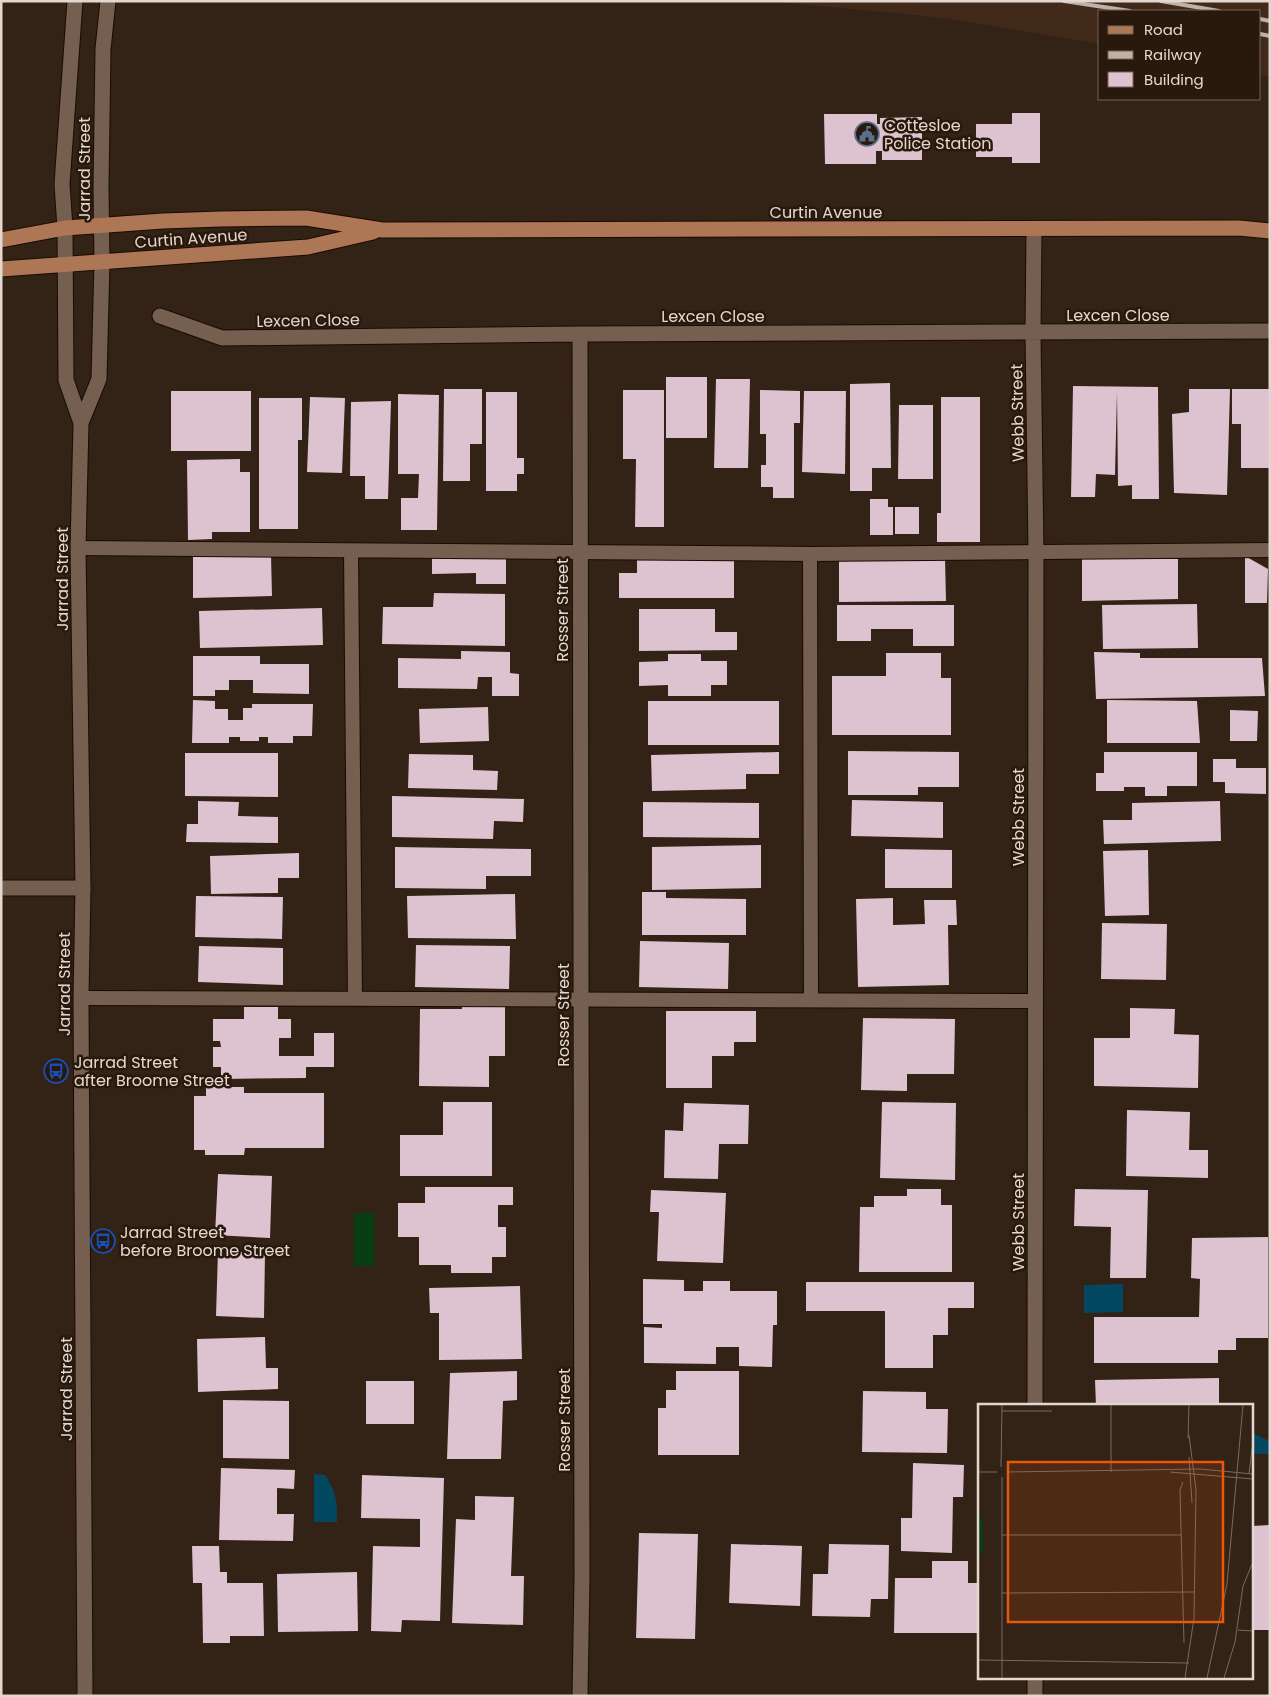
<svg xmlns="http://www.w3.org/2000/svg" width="1271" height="1697" font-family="Poppins,sans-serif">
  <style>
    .built { fill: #422a1a }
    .green { fill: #083d12 }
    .water { fill: #044761 }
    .building { fill: #ddc2cf }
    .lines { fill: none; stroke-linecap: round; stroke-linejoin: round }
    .lane-casing { stroke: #1b0b02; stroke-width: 16 }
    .street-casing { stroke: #1b0b02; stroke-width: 17 }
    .secondary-casing { stroke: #1b0b02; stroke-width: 17 }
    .primary-casing { stroke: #1b0b02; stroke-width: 17 }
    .lane { stroke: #745f51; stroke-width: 14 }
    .street { stroke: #745f51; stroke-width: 15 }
    .secondary { stroke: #745f51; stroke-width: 15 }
    .primary { stroke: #ad7755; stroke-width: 15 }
    .rail { stroke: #beb1a8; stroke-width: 4 }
    .labels { text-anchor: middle; stroke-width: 5; stroke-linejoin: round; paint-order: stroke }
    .poi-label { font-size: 16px; fill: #e3d7cf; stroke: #29190c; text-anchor: start }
    .street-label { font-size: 16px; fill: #e3d7cf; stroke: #29190c }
    .inset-road { fill: none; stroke: #796a60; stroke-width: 1 }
    .view { fill: #e8590c; fill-opacity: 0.15; stroke: #e8590c; stroke-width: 2.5 }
    .inset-edge { fill: none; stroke: #e3d7cf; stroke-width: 2.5 }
  </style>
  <rect width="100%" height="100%" fill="#332216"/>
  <path class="built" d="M768,1h502v76l-10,-2v-64h-160v33l-154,-26z"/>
  <path class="green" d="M354,1213h20v53h-20z"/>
  <path class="water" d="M1123,1284v28l-39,1v-28z
    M1252,1433l18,8v13h-18z
    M314,1474l11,1c12,18 12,26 12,47h-23z"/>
  <path class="building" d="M1012,113h28v50h-28v-6h-36v-33h36z
    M824,114h53v10h3v-6l42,-1v43h-40v-9h-6v13h-51z
    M666,377h41v61h-41z
    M716,379h34l-2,89h-34z
    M890,383l1,85h-19v23h-22v-107z
    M1073,386l85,1 1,112h-27v-14l-14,1 -1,-94 -2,83 -19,-1 -1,23h-24z
    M444,389h38v55h-12v37h-27z
    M1189,389h41l-3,106 -53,-2 -2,-79 17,-2z
    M1232,389h38v79h-29v-44h-9z
    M623,390h41v137h-29l1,-68h-13z
    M760,390l40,1v32h-6v75h-21v-11h-12v-22h5v-31h-6z
    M171,391h80v60h-80z
    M804,391h42l-1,83 -43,-2z
    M486,392h31v66h7v16h-7v17h-31z
    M398,394l41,1 -2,135h-36v-32h17l1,-24h-21z
    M310,397l35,1 -3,75 -35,-1z
    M941,397h39v145h-43v-29h4z
    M259,398h43v42h-4v89h-39z
    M391,401l-3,98h-23v-23h-15l1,-74z
    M899,405h34v74h-35z
    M240,459v13h10v60h-38v7l-24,1 -1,-80z
    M870,499h18v8h5v28h-23z
    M895,507h24v27h-24z
    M271,554l1,42 -79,2v-43z
    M1082,556l96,3v40l-96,2z
    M1245,556l23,13 -1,34h-22z
    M432,557h74v27h-30v-11l-44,1z
    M637,557h97v41h-115v-25h18z
    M945,558l1,43 -107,1v-43z
    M434,593l71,1v52l-123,-2 1,-37h50z
    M1197,604l1,44 -95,1 -1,-44z
    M837,605h117v41h-41v-17h-42v12h-34z
    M322,608l1,37 -123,3 -1,-37z
    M639,609h76v23h22v18l-98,1z
    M461,651l49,1v21l9,1v22h-27v-19h-14l-1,12 -79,-1v-30l63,1z
    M1094,652l46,1v5h122l3,38 -169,3z
    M886,653h55v25h10v57h-119v-59h54z
    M668,654h33v7h26v24h-16v11h-43v-11l-29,1v-24l29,-1z
    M193,656h67v8h49v30l-56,-1v-13h-24v10h-14v6h-22z
    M193,700l22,1v8h13v11h15v-12h9v-4h61l-1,32h-19v7h-25v-6h-9v4h-19v-4h-11v6h-37z
    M1107,700l90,1 3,42h-93z
    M648,701h131v44h-131z
    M488,707l1,34 -69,2 -1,-34z
    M1230,710l28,1 -1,30h-27z
    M848,751l111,1v35h-41v8h-70z
    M779,752v22h-33v15l-94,2 -1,-36z
    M1104,752h93v34h-30v10h-22v-9h-21v4h-28v-18h8z
    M185,753h93v44l-93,-1z
    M409,754l64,1v15l25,1 -1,19 -89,-2z
    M1213,759h23v9h30v26l-41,-1v-11h-12z
    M392,796l132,3 -1,23 -29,-1 -1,18 -101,-2z
    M852,800l91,2v36l-92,-2z
    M198,801l41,1 -1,14 40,1v26l-92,-1 1,-18h11z
    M1220,801l1,40 -117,3 -1,-24h29v-17z
    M643,802l116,1v35l-116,-1z
    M761,845v43l-109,2v-43z
    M395,847l136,2v27h-45v13l-91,-1z
    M885,849l67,1v38h-67z
    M1148,850l1,65 -44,1 -2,-65z
    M299,853v25h-21v15l-67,1 -1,-38z
    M642,892h24v6l80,1v36h-104z
    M515,894l1,45 -108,-1 -1,-42z
    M196,896l87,1 -1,42 -87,-2z
    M893,898v27l32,-1 -1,-24h32l1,25h-9l1,60 -91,2 -2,-88z
    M1102,923l65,1 -1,56 -65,-1z
    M640,941l89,2 -1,46 -89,-2z
    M416,945l94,1 -1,43 -94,-2z
    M199,946l84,2v37l-85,-3z
    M462,1003l43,1v52h-16v31l-70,-1 1,-77h42z
    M244,1007h34v12h13v19h-12v18h35v-23h20v34h-28v11l-85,1v-12h-8v-20h8l-1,-6h-7v-22h31z
    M1130,1008l45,1 -1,25 25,1 -1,53 -104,-2v-48h36z
    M666,1011h90v31h-22v14h-22v32h-46z
    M863,1018l92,1 -1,55h-47v17l-46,-1z
    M206,1087h38v6h80v55h-79l-1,7h-39v-5h-11v-54h12z
    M443,1102h49v74h-92v-41h43z
    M882,1102l74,1 -1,77 -75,-2z
    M684,1103l65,2 -1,39h-29l-1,35 -54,-1 1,-48 18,1z
    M1127,1110l63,2 -1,38h19v28l-82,-2z
    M218,1174l54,2 -2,62 -55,-3z
    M425,1187h88v18h-15v22h8v30h-14v16h-41v-8h-32v-28h-21v-34h27z
    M907,1189h34v16h11v67h-93l1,-65h14v-11h33z
    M1075,1189l73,1 -2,88h-36l1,-51 -37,-1z
    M651,1190l75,3 -3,70 -66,-2 2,-49h-9z
    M1268,1237v101h-32v12h-18v13h-124v-46h105l1,-38 -9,-1 1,-40z
    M218,1251l47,2 -1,65 -48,-2z
    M643,1279l41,1v11h19v-10h27v10h47v34h-4l-1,42 -33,-1v-19h-23v17l-72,-1v-36l18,1v-4h-19z
    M806,1282h168v26h-26v27h-15v33h-48v-57h-79z
    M520,1286l2,73 -83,1v-47h-9l-1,-25z
    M265,1337l1,31h12v21l-80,3 -1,-53z
    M517,1371v29l-14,1 -2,58h-54l3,-86z
    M676,1371h63v84h-81v-47h8v-18h10z
    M1219,1378v28h-123l-1,-26z
    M366,1381h48v43h-48z
    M863,1391l63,1v17h22l-1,44 -85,-1z
    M223,1400l66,1v58l-66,-1z
    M913,1463l51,2 -1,32h-10l-1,56 -51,-2v-33h11z
    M221,1468l74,2 -1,19 -17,-1v26h17l-1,27 -74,-1z
    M362,1475l82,3 -4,143 -38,-1 -1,12 -30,-1 2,-85 47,1v-28l-59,-1z
    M475,1496l39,1 -3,79h13l-1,49 -71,-2 4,-104 19,1z
    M1270,1525v105h-18v-104z
    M639,1533l59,1 -3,105 -59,-1z
    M731,1544l71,2 -2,60 -71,-3z
    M829,1544l60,1 -1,54h-17l-1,18 -58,-1 1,-42h15z
    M192,1546h27l1,26h7v11h36l1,53h-34v7h-27l-1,-60h-9z
    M932,1561h36v22h11l-1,50h-84l1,-55h37z
    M357,1572l1,59 -80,1 -1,-58z"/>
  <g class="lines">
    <g class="lane-casing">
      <path id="lane" d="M78,548l732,6 460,-4
        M351,551l4,448
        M810,554l1,445
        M81,998l954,3"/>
    </g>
    <g class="street-casing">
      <path id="street" d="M1034,229l-1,104 3,219 -1,854
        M160,316l62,22 358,-4 690,-3
        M580,334l2,1244 -2,118
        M1,888h82
        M1035,1678v18"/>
    </g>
    <g class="secondary-casing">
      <path id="secondary" d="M75,1l-13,183 3,44 1,152 15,43
        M85,1696l-4,-698 2,-110 -5,-340 3,-125 18,-44 3,-117 -1,-75 2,-138 5,-48"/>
    </g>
    <g class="primary-casing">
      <path id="primary" d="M1,240l64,-12 98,-7 58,-2 85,-1 76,12 857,-2 31,3
        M1,269l307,-22 65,-15"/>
    </g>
    <use href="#lane" class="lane"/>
    <use href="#street" class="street"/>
    <use href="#secondary" class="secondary"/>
    <use href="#primary" class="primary"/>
    <path class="rail" d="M1064,1l66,10
      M1161,1l58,10
      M1260,19l10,2
      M1260,34l10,2"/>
  </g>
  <defs>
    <g id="civic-ring" transform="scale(1.25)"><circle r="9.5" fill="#29190c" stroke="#5c6f8a" stroke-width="1.5"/><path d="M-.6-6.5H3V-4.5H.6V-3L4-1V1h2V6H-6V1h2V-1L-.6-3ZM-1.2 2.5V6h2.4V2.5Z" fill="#5c6f8a"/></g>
    <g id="bus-ring" transform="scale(1.25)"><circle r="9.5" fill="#29190c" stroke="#1a4fb4" stroke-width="1.5"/><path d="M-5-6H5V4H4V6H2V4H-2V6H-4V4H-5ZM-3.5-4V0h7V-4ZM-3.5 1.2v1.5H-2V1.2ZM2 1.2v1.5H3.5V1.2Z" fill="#1a4fb4"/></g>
  </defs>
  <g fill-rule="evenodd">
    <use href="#civic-ring" x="867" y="134"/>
    <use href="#bus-ring" x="56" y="1071"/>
    <use href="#bus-ring" x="103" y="1241"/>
  </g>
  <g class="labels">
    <g class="poi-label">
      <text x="884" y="131">Cottesloe<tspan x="884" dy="18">Police Station</tspan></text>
      <text x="74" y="1068">Jarrad Street<tspan x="74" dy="18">after Broome Street</tspan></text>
      <text x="120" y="1238">Jarrad Street<tspan x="120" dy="18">before Broome Street</tspan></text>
    </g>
    <g class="street-label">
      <text transform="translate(84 169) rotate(-90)" y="6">Jarrad Street</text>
      <text x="826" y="218">Curtin Avenue</text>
      <text transform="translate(191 238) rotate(-4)" y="6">Curtin Avenue</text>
      <text x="1118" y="321">Lexcen Close</text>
      <text x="713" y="322">Lexcen Close</text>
      <text transform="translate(308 320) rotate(-1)" y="6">Lexcen Close</text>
      <text transform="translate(1017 413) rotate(-91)" y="6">Webb Street</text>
      <text transform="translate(62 579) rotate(-90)" y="6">Jarrad Street</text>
      <text transform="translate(562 610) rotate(-90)" y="6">Rosser Street</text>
      <text transform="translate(1018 817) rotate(-90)" y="6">Webb Street</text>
      <text transform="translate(64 984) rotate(-90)" y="6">Jarrad Street</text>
      <text transform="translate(563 1015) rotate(-90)" y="6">Rosser Street</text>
      <text transform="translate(1018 1222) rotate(-90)" y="6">Webb Street</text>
      <text transform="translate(66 1389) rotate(-90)" y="6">Jarrad Street</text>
      <text transform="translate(564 1420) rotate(-90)" y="6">Rosser Street</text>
    </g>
  </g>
  <g transform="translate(978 1404)">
    <rect width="275" height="275" fill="#332216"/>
    <path d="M0,104l5,16v26l-5,9z" fill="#083d12"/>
    <path class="inset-road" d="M133,1v67M24,7h50M210,34l1,-33M211,53l3,46M23,63l1,-62M0,68h19M29,68l193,-3 53,5M192,68l83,7M271,70l4,-33M24,73v201M205,78l-3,8 4,153M24,131h179M24,189l192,-1M260,226l15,1M0,256l211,3M207,274l9,-60 2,-128 -7,-55M229,274l20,-94 16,-179M246,274l11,-36 8,-56 10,-24"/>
    <path class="view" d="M30,58h215v160h-215z"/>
    <rect width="275" height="275" class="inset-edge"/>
  </g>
  <rect width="1271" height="1697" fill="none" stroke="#e3d7cf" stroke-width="5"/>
  <rect x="1098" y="10" width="162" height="90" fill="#29190c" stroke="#73655a"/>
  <rect x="1108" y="26" width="25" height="8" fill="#ad7755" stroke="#73655a"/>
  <text x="1144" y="35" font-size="15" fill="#e3d7cf">Road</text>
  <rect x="1108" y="51" width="25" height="8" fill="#beb1a8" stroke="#73655a"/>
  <text x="1144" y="60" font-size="15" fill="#e3d7cf">Railway</text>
  <rect x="1108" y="72" width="25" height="15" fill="#ddc2cf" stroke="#73655a"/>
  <text x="1144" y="85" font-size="15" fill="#e3d7cf">Building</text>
</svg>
